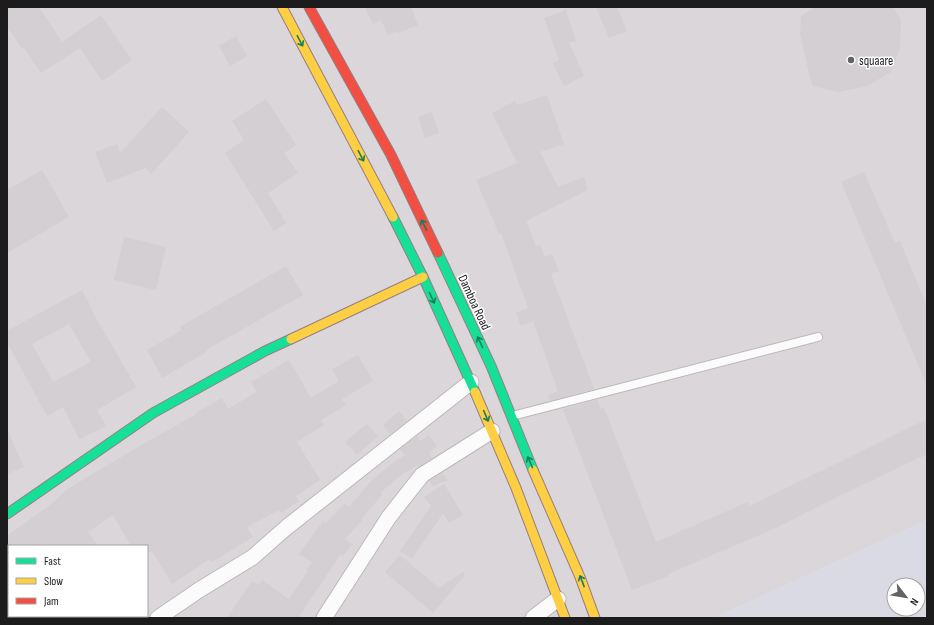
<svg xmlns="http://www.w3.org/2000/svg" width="934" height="625" font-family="'Sofia Sans Condensed',sans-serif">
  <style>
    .residential { fill: #dad6d9; fill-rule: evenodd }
    .industrial { fill: #dadae4; fill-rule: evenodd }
    .building { fill: #d3cfd2; fill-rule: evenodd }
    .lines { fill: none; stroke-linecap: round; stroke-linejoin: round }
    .lane-casing { stroke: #bbb8ba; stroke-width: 10 }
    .street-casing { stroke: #bbb8ba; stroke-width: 17 }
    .fast-casing { stroke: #957e85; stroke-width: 11 }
    .slow-casing { stroke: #957e85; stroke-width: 11 }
    .jam-casing { stroke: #957e85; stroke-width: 11 }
    .lane { stroke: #fcfbfc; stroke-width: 8 }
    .street { stroke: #fcfbfc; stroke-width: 15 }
    .fast { stroke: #16e098; stroke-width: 9 }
    .slow { stroke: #ffcf43; stroke-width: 9 }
    .jam { stroke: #f24e42; stroke-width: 9 }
    .oneway { stroke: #197e5a }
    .poi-dot { fill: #646264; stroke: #fff; stroke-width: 1.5 }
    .labels { text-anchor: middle; stroke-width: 3; stroke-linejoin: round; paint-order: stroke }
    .poi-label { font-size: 13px; fill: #1c1c1c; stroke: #fff; text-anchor: start }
    .street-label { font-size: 13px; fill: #1c1c1c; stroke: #fff }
  </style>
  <rect width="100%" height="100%" fill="#ebe5e9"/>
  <path class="residential" d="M7,7h920v513l-213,98h-707zM9,546h138v70h-138z"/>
  <path class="industrial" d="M927,520v98h-213zM894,585h24v24h-24z"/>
  <path class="building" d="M7,7h32l23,35 39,-27 31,45 -30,21 -22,-33 -39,25 -17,-25 -2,1 -15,-23z
    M365,7h46l7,18 -20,8 -1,-2 -9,4 -7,-15 -8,4z
    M596,7h21l10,24 -18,7z
    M815,7h78l8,13 -1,28 -9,24 -24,14 -28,6 -26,-6 -4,-13 -9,-39 1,-18z
    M566,10l10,31 -7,2 15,33 -20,10 -11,-23 6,-3 -15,-42z
    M236,36l11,20 -17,10 -11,-20z
    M547,95l17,49 -24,8 18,35 26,-10 4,13 -62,31 10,25 4,-1 5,12 7,-3 7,17 -8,3 43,115 -44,12 -2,-6 10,-4 -25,-70 -12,5 -5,-13 12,-5 -27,-75 -2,1 -23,-54 41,-17 -25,-50 23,-12 2,4z
    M266,99l30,46 -12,8 14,20 -30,20 18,30 -12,8 -49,-78 19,-13 -12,-19z
    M162,107l27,25 -38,42 -6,-6 -38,15 -12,-31 22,-8 3,9z
    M432,112l7,21 -14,5 -7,-21z
    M42,170l27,47 -62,36v-63z
    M864,172l31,71 5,-2 27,65v80l-86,-204z
    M124,237l42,10 -10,43 -42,-10z
    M286,266l17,29 -97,55 1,2 -45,26 -15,-28 35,-20 -2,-3 24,-14z
    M82,290l11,21h-1l44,76 -39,23 9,16 -27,13 -16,-32 -16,9 -40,-74v-11zM69,324l22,38 -38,20 -21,-38z
    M358,355l15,26 -31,18 4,6 -25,15 3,5 -27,17 23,38 -24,16 3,5 -18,12 -2,-3 -32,17 6,10 -41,25 -2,-3 -38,25 -20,-33 -5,2v-7h-16l-18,-31 -25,17 10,14h-91v-10l43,-31 19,-17 81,-48 45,-25 -1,-1 28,-16 6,11 29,-17 -6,-10 38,-22 22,38 28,-17 -7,-12z
    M597,400l4,9 3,-1 52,134 92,-40 2,4 177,-87v35l-90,43 -59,30 -110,47 1,2 -37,14 -69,-181z
    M399,411l8,10 -17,13 -7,-9z
    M367,424l11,12 -21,19 -12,-13z
    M7,429l17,38 -17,7z
    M429,435l8,11 -8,7 3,5 -14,9 -1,-2 -10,7 -1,-1 -26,22 2,2 -20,23 1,1 -18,20 7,5 -9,12 -2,-2 -43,64h-71l25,-37 7,4 3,-5 27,19 19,-28 -2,-1 6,-8 -13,-8 24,-33 3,2 19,-20 4,4 23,-27 22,-18 11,-7 -5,-6 17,-13 3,5z
    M443,473l5,7 -15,6 -4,-5z
    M444,484l19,31 -14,8 -6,-10 -31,46 -12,-8 31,-45 -7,-9z
    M400,555l39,33 24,-16 2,3 -32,38 -48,-41z"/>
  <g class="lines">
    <g class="lane-casing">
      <path id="lane" d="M512,416l306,-79"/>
    </g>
    <g class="street-casing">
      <path id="street" d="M158,618l41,-28 54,-33 34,-30 184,-145
        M324,618l65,-101 33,-42 70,-44
        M533,618l25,-19"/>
    </g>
    <g class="fast-casing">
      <path id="fast" d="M393,217l30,60 52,115
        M438,253l53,113 42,104
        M7,514l146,-101 112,-62 26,-12"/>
    </g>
    <g class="slow-casing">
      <path id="slow" d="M282,7l111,210
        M291,339l132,-62
        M475,392l41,96 49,130
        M533,470l47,107 15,41"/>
    </g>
    <g class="jam-casing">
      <path id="jam" d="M309,7l82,148 47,98"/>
    </g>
    <use href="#lane" class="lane"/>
    <use href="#street" class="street"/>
    <use href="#fast" class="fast"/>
    <use href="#slow" class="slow"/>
    <use href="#jam" class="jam"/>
  </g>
  <defs><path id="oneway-shaft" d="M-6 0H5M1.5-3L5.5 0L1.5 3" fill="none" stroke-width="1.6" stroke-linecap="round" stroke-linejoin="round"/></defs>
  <g class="oneway">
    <use href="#oneway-shaft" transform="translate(300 41) rotate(62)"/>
    <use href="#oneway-shaft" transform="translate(361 156) rotate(62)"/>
    <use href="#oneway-shaft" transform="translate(424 225) rotate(-116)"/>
    <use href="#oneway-shaft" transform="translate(432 298) rotate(65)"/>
    <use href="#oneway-shaft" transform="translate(480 342) rotate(-115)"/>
    <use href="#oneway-shaft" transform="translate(486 416) rotate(67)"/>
    <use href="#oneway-shaft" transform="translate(530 462) rotate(-114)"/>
    <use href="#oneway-shaft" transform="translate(582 581) rotate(-111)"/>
  </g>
  <circle class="poi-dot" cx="851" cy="60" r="4"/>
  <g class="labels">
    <g class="poi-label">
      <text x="859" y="65">squaare</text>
    </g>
    <g class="street-label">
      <text transform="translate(475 302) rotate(65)" y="5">Damboa Road</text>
    </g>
  </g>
  <rect width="934" height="625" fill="none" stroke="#1c1c1c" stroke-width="16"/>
  <rect x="8" y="545" width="140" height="72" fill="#ffffff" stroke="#a4a4a4"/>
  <rect x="16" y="558" width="20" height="6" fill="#16e098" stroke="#a4a4a4"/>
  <text x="44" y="565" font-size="12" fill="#1c1c1c">Fast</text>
  <rect x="16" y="578" width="20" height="6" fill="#ffcf43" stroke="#a4a4a4"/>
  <text x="44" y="585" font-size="12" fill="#1c1c1c">Slow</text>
  <rect x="16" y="598" width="20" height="6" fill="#f24e42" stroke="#a4a4a4"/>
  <text x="44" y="605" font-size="12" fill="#1c1c1c">Jam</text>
  <g transform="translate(906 597) rotate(121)"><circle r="19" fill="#ffffff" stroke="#a4a4a4"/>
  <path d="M0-3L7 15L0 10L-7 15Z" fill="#646264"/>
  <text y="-6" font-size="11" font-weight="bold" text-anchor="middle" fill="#1c1c1c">N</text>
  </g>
</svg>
